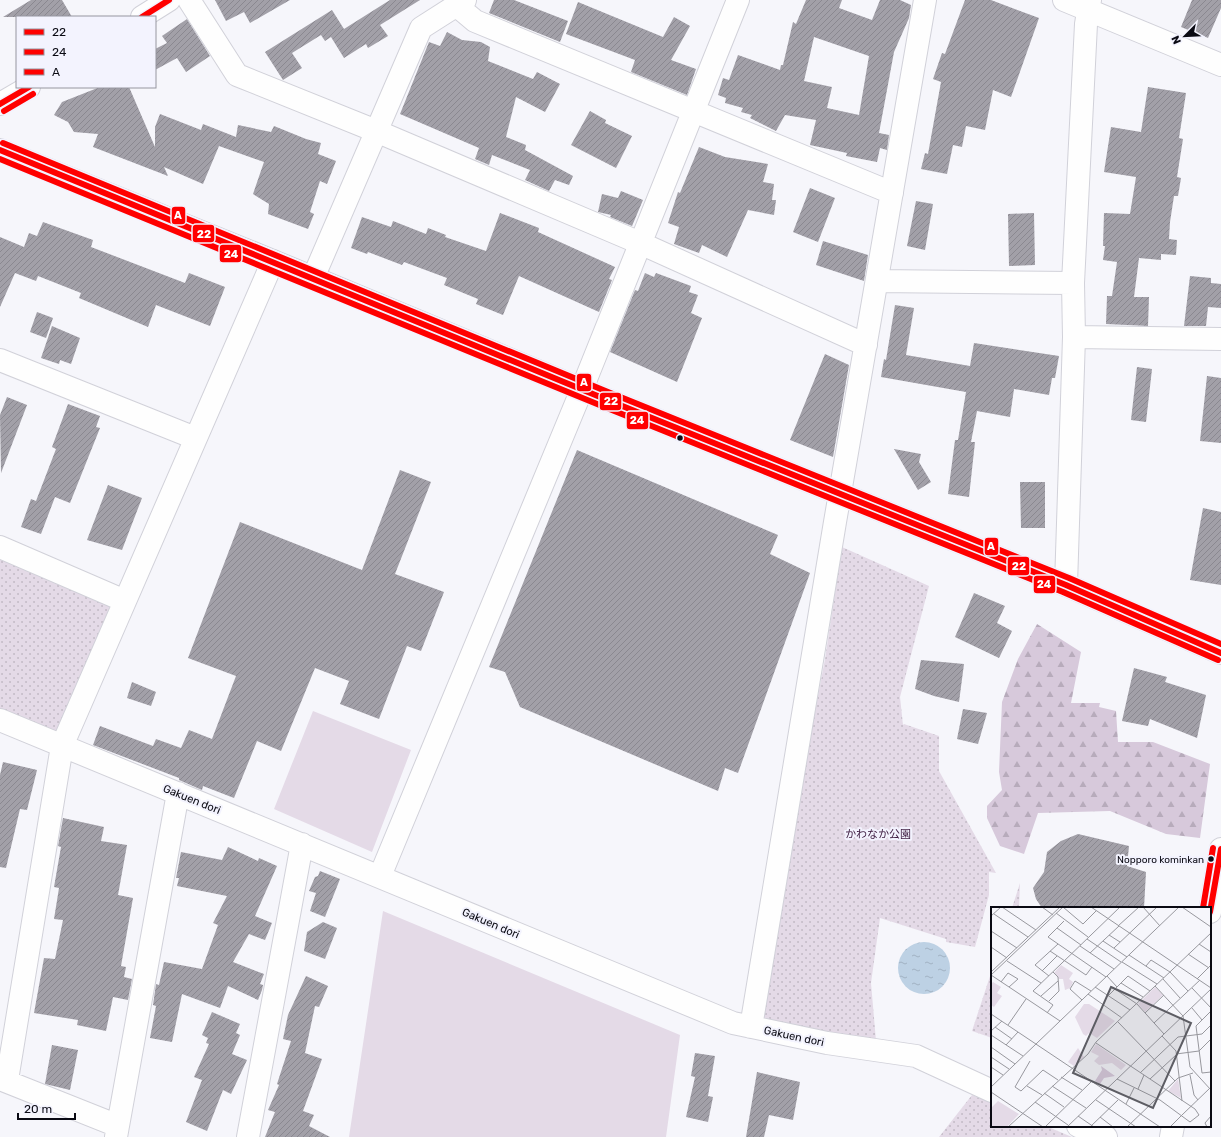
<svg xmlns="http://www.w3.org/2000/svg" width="1221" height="1137" font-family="Rubik,'Noto Sans JP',sans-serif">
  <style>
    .grass { fill: url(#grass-dots) }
    .forest { fill: url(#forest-firs) }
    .garden { fill: #e4dae7 }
    .water { fill: url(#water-ripples) }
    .building { fill: url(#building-hatch); fill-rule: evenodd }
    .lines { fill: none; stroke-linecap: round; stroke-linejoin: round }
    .minor-casing { stroke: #d1d1d9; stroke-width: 24 }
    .major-casing { stroke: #d1d1d9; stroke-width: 24 }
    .highway-casing { stroke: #d1d1d9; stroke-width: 24 }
    .minor { stroke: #fefefe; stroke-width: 22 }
    .major { stroke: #fefefe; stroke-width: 22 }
    .highway { stroke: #fefefe; stroke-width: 22 }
    .bus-1-casing { stroke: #f3f3fe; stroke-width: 9 }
    .bus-2-casing { stroke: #f3f3fe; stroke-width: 9 }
    .bus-3-casing { stroke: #f3f3fe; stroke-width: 9 }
    .bus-1 { stroke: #f00; stroke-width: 6 }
    .bus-2 { stroke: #f00; stroke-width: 6 }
    .bus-3 { stroke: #f00; stroke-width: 6 }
    .bus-dot { fill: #0a0a13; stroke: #f3f3fe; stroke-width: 1.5 }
    .labels { text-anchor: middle; stroke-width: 4; stroke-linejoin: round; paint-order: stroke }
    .bus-label { font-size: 10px; fill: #0a0a13; stroke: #f3f3fe; text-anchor: end }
    .street-label { font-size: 11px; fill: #0a0a13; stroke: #f3f3fe }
    .park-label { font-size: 11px; fill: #3c1a3f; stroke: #f3f3fe }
    .inset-road { fill: none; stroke: #98989e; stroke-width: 1 }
    .view { fill: #5d5d64; fill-opacity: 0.15; stroke: #5d5d64; stroke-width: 2 }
    .inset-edge { fill: none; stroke: #0a0a13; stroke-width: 2 }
    .line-badge { stroke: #f3f3fe; stroke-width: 1.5 }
    .badge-label { font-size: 11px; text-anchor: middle; font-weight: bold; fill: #fff }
  </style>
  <defs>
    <pattern id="grass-dots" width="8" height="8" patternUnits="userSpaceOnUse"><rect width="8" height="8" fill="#e4dae7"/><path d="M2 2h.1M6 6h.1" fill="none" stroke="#c2bac5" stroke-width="1.8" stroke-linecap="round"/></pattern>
    <pattern id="forest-firs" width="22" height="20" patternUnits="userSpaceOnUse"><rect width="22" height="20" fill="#d7c9db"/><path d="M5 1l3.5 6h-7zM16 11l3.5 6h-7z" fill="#b7abbb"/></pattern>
    <pattern id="water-ripples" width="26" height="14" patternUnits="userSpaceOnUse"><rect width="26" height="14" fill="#bdd1e4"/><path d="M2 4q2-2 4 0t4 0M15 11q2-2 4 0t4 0" fill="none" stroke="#a1b2c3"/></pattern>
    <pattern id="building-hatch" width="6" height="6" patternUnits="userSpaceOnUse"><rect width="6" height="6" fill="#a2a0a8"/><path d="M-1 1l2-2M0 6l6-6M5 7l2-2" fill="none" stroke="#8a8890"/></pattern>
  </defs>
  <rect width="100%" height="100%" fill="#f6f6fb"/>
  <path class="grass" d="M842,547l87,39 -29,111 3,28 1,-1 35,12v35l57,102 -7,-1v23l-14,52 -29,-5v-3l-66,-21 -9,65 5,58 -65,-8 -54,-17 68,-357z
    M0,555l112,47 -56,134 -56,-24z
    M1020,883l-1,25h-7z
    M992,970v68l-20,-7z
    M972,1095l20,8v23h54l26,11h-133z"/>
  <path class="forest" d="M1037,624l44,28 -10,51h29l-1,4 17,4 2,31h35l57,22 -10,74 -34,-4 -56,-23 -72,2 -14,41 -24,-8 -13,-28v-12l15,-16 -3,-18 3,-70 16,-43z"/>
  <path class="garden" d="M313,711l98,39 -39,102 -98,-43z
    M383,911l297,124 -14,102h-317z"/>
  <path class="water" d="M898 968a26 26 0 1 1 52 0a26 26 0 1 1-52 0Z"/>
  <path class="building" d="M31,0h31l10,17h-69z
    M215,0h75l-40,23 -6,-11 -18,9z
    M390,0h30l-40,25 8,11 -20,12 -2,-4 -22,14 -13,-21 -6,4 -4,-6 -29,18 10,15 -19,12 -18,-28 67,-42 12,19z
    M494,0h20l54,21 -8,21 -71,-29z
    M806,0h36l-3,8 33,12 8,-20h20l11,5 -2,13 -15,34 -15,81 10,2 -2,15 -7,-2 -3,14 -31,-6 1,-3 -37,-8 6,-25 -31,-5 -9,16 -26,-13 2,-3 -11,-3 2,-4 -18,-5 1,-5 -8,-3 5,-17 6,2 9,-25 42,15 1,-5h2l10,-43 3,2zM814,37l55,19 -10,59 -32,-7 5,-21 -28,-6z
    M965,0h26l48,18 -28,79 -18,-7 -8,40 -19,-4 -4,21 -9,-2 -6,29 -26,-5 4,-16 3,1 13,-72 -8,-3 9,-26 3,1z
    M1192,0h29v8l-13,30 -27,-11z
    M578,2l85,35 11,-20 16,9 -19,34 25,9 -9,26 -56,-23 4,-12 -69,-26z
    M187,19l23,37 -24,16 -9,-14 -22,12v-21l12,-6 -5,-7z
    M447,32l15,8 19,2 9,5 -2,14 45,18 4,-7 23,12 -15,28 -29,-15 -10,40 20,8 -1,5 48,26 -4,9 -14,-5 -6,11 -24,-11 5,-10 -38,-15 -3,10 -14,-6 4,-11 -79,-34 29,-72 11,4z
    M100,87h29l26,60v-20l5,-13 41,16 2,-6 33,13 2,-12 33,7 3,-6 32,13 15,4 -3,11 18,7 -9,23 -7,-3 -10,31 4,2 -6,15 -40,-15 1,-10 -16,-10 11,-32 -45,-16 -16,38 -39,-17 4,9 -75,-29 5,-13 -24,-2 -6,-10 -14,-7 8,-13z
    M1148,87l38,6 -7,45 4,1 -6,38 4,1 -3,18h-4l-4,26 -1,17 8,1 -1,15 -15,-1v6l-22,-2 -5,39h15l-1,29 -42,-2 1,-28h5l5,-34 -14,-2 2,-14h-2l1,-33 26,1 6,-37 -32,-5 7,-45 30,5z
    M590,111l16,9 -1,3 27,13 -16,32 -45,-23z
    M699,147l26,10 43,7 -5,18 11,2 -2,16h4l-2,15 -26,-5 -21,47 -25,-12 -3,8 -25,-9 5,-17 -11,-4 10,-31 2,1z
    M810,188l25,10 -17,44 -25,-10z
    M621,191l22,9 -11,26 -22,-9 1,-2 -13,-3 4,-18 16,4z
    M916,201l17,3 -8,46 -18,-4z
    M500,213l39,15 -1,4 77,35 -6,12 3,1 -13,32 -80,-36 -16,39 -27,-11 2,-5 -34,-14 3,-7 -43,-16 -2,3 -34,-13 -1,2 -16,-6 11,-31 29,10 2,-6 33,13 2,-6 18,7 -1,2 41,14z
    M1034,213l1,52 -26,1 -1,-52z
    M43,222l50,18 -2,7 94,36 4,-10 36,14 -15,39 -54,-21 -8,22 -69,-29 2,-5 -43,-17 -2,5 -21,-8 -15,34v-70l24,10 5,-14 8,3z
    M823,241l45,14 -4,26 -48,-16z
    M645,273l9,4 2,-4 35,13 -2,6 9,3 -7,18 11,5 -25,64 -67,-30 25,-62 3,1z
    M1190,276l21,2v5l10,1v24l-13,-1 -2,19h-22z
    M895,305l19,3 -8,47 64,11 4,-23 85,13 -4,22h-3l-3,17 -35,-6 -4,28 -33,-6 -6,31h4l-6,55 -21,-3 7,-54h3l8,-48 -85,-15 3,-18 2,1z
    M37,312l16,6 -7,20 -16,-6z
    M52,326l28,12 -9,26 -11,-4 -1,4 -18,-6z
    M825,354l24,11 -16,92 -43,-17z
    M1137,367l15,2 -6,53 -15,-2z
    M1207,376l14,2v65l-21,-2z
    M7,397l20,8 -26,68 -1,-58z
    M68,404l32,12 -4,11 4,1 -30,75 -15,-6 -14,37 -20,-7 10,-28 5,2 20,-52 -4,-2z
    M894,449l27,5 -2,8 12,20 -13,8z
    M577,450l201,85 -8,19 40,19 -72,200 -13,-5 -7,23 -198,-84 -15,-35 -16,-5z
    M400,470l31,12 -36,92 49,18 -23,59 -14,-5 -28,73 -39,-15 9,-23 -34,-13 -34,83 -24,-10 -23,57 -31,-12 -1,4 -23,-10v-2l-86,-33 7,-19 53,20 3,-7 25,9 8,-18 23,9 24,-63 -48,-18 52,-136 122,48z
    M1020,482h25v46h-24z
    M108,485l34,13 -20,52 -35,-10z
    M1203,508l18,4v73l-31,-5z
    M974,593l31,13 -8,17 15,8 -13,27 -44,-21z
    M921,660l43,4 -5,38 -25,-6 -19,-7z
    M1134,668l33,9 -2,5 41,13 -9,43 -47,-19 -2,7 -26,-5z
    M132,682l24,10 -5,14 -24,-8z
    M963,709l24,4 -9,31 -21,-5z
    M3,762l34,8 -10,40 -7,-1 -14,59 -6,-1v-92z
    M63,818l41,9 -3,14 26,4 -9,50 15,3 -12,68 5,1 -2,10 8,2 -4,21 -15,-3 -7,34 -29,-6 1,-5 -44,-7 10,-55 11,1 8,-39 -9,-1 5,-31 -5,-1 7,-40 -3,-1z
    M1078,834l51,12 -2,20 19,6 -2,36h-102l-6,-9 -3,-11 11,-16 3,-20 14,-11z
    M228,847l30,14 1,-3 18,8 -22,50 17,7 -7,17 -16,-6 -16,28 31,12 -4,10 3,1 -1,5 -4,10 -30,-14 -8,22 -38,-14 -10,48 -22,-4 6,-32 -3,-1 3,-21 3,1 5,-23 38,7 16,-44 -5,-2 14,-27 -50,-10 2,-8h-3l5,-26 41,8z
    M320,871l20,8 -15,38 -15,-6 6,-18 -7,-2 6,-14 3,-1z
    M323,922l14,6 -12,31 -21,-8 3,-19z
    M306,976l22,10 -9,21 -4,-1 -10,47 17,6 -19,52 11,4 -5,11 21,11h-65l10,-25 -7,-2 11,-25 -2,-1 14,-43 -8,-2 5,-24z
    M212,1012l28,12 -4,9 4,2 -8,19 15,6 -16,34 -8,-4 -16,41 -21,-9 16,-42 -8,-3 15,-33 -3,-1 2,-5 -6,-3z
    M52,1045l26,5 -8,40 -25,-6z
    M695,1053l20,3 -7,40 5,1 -5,25 -22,-5 9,-40 -4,-1z
    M757,1072l43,10 -7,38 -24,-5 -5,22h-18z"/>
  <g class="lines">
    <g class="minor-casing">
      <path id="minor" d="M189,0l48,75 139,56 264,112 226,102
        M1064,0l157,65
        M456,5l19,16 417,172
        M142,17l27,-17
        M0,104l29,-17
        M313,278l108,-250 44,-28
        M877,281l196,2
        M1074,337l147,2
        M0,360l195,78
        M0,547l125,54
        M1066,585l8,-248 -1,-54 13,-259 4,-24
        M0,720l733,303 94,20 89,13 76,35
        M380,876l202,-487 156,-389
        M751,1027l84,-505 90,-522
        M0,1079l118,47
        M7,1080l55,-334 211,-485
        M1078,1126l28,11
        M116,1137l62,-344
        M248,1137l54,-293"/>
    </g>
    <g class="major-casing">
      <path id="major" d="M1210,912l11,-63
        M1171,1137l2,-11"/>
    </g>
    <g class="highway-casing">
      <path id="highway" d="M0,150l273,111 332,138 461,186 155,68"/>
    </g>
    <use href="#minor" class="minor"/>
    <use href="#major" class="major"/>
    <use href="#highway" class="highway"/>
    <g class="bus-1-casing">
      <path id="bus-1" d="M142,17l27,-17
        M0,104l29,-17
        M0,150l605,249 461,186 155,68
        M1210,912l11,-63"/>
    </g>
    <g class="bus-2-casing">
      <path id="bus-2" d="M4,111l29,-17
        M0,159l602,247 461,186 155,68"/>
    </g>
    <g class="bus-3-casing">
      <path id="bus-3" d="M3,143l605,249 461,186 152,66
        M1203,908l10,-60"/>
    </g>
    <use href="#bus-1" class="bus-1"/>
    <use href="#bus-2" class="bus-2"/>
    <use href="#bus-3" class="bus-3"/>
  </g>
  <g class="bus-dot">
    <circle cx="680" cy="438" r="3.5"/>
    <circle cx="1211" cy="859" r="3.5"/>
  </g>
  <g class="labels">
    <g class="bus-label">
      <text x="1204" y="863">Nopporo kominkan</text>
    </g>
    <g class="street-label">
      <text transform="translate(192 799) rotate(22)" y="4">Gakuen dori</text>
      <text transform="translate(491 923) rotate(23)" y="4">Gakuen dori</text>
      <text transform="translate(794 1036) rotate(12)" y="4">Gakuen dori</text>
    </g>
    <g class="park-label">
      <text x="878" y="838">かわなか公園</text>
    </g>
  </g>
  <g transform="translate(991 907)">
    <rect width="220" height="220" fill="#f6f6fb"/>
    <path d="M70,58l12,8 -4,6 4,3 -3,6 -5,2 -2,-11h-4l-5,-6zM164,80l8,8 -18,17 -7,-8zM105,137l23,16 7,5 -5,5 -9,-7 -13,2 -5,-4 5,-5 -8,-4zM87,141l6,9 -10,9 -6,-4zM187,172l3,19 -13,-7zM7,194l21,13 -12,13h-16v-19z" fill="#e4dae7"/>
    <path d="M110,159l14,10 -11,2 -4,6 -5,-3 7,-11z" fill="#d7c9db"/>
    <path d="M2,75l8,5 -4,6 5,3 -8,11 -3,-2v-21zM93,97h5l26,17 -18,17 -8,-5 -3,3 -3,-2 -8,-17z" fill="#e4dae7"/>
    <path class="inset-road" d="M11,0l34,23M51,0l11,8M72,0l20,17 13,-13M100,0l120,81M152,0l17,19M191,0l29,20M65,6l32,24M3,7l34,23M0,9l10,-9M73,14l-16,16 58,40M127,19l21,-19M66,21l24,17M0,24l26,17M118,28l11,7M96,32l34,23M112,34l24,16M208,37l12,8M89,39l34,23M0,40l16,11M123,41l43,-41M59,44l36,24 6,-8M99,46l29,-27M197,47l21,14M138,48l35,23M16,54l34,22M131,55l35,22M155,59l5,-6 19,12 18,19M51,64l15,-15M0,65l69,-65M0,68l72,-68M0,68l69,46M58,69l-14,-11 23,-21M116,69l10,11M172,72l17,19M206,72l14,-14M10,75l7,-9 10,6 -9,8M130,76l22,14M164,79l28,30 7,51 21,23M104,80l35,23M201,81l19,20M124,82l22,15 27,30M97,87l34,24M50,89l17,-15M117,89l20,-20 22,15M91,93l-12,-11 5,-8 16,10M58,94l10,-10 -1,-14 -5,-5M201,101l10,12M220,104l-15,15 6,47 9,-1M56,106l6,-8 -20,-14 87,-84M154,106l19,-18M0,107l169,113M127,115l57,59M163,116l46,-43M17,118l18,-26M4,120l17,12M0,124l11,-10M0,128l32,21M171,129l14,15 6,50M105,136l99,66 4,6 -9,7 -30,-22 -43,-21M45,137l143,-137M15,138l12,-13M0,140l24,17M185,147l23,-3 12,-12M0,150l18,12M39,154l-15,26 6,4 22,-21 15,10M0,160l12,8M149,166l38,-36 24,-3 9,-9M199,168l4,20 4,5M70,170l21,13M159,172l26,-24M36,179l15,9M61,179l34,22M0,180l45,-43M147,182l6,-14M0,185l52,35M53,186l20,14M105,193l40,27M44,195l33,23M135,197l8,-16M191,208l28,-27M87,209l16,11M109,210l13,10M17,220l80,-73 8,-12 115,-109M54,220l47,-46M76,220l144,-138M99,220l28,-27M136,220l51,-49 15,-5M179,220l12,-12M216,220l-2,-4 6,-7"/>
    <path class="view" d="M120,80l80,36 -38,85 -80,-35z"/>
    <rect width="220" height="220" class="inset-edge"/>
  </g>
  <g class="line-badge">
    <rect x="171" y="206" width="15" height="19" rx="4" fill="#f00"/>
    <rect x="192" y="224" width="23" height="19" rx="4" fill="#f00"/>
    <rect x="219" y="244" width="23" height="19" rx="4" fill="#f00"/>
    <rect x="576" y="373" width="16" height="19" rx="4" fill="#f00"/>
    <rect x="599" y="392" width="23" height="19" rx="4" fill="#f00"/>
    <rect x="626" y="411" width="23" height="19" rx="4" fill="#f00"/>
    <rect x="984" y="537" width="15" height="19" rx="4" fill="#f00"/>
    <rect x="1007" y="556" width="23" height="20" rx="4" fill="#f00"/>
    <rect x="1033" y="575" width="23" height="19" rx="4" fill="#f00"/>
  </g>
  <g class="badge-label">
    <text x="178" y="219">A</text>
    <text x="204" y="238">22</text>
    <text x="231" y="258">24</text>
    <text x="584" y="386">A</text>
    <text x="611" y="405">22</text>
    <text x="637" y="424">24</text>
    <text x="991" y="550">A</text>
    <text x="1019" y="570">22</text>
    <text x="1044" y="588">24</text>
  </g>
  <rect x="16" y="16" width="140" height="72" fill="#f3f3fe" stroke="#9696a0"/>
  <rect x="24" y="29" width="20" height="6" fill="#ff0000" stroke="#9696a0"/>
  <text x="52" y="36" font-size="12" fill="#0a0a13">22</text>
  <rect x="24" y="49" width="20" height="6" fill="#ff0000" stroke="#9696a0"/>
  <text x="52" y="56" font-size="12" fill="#0a0a13">24</text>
  <rect x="24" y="69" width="20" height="6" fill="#ff0000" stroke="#9696a0"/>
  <text x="52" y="76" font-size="12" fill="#0a0a13">A</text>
  <g transform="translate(1185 36) rotate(246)" stroke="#f3f3fe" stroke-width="3" paint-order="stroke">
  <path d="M0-3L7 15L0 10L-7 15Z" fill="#0a0a13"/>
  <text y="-6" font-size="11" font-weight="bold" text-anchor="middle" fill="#0a0a13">N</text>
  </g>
  <path d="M18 1113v6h57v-6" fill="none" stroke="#0a0a13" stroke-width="2"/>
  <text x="24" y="1113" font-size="12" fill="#0a0a13" stroke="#f3f3fe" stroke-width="3" paint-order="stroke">20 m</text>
</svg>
